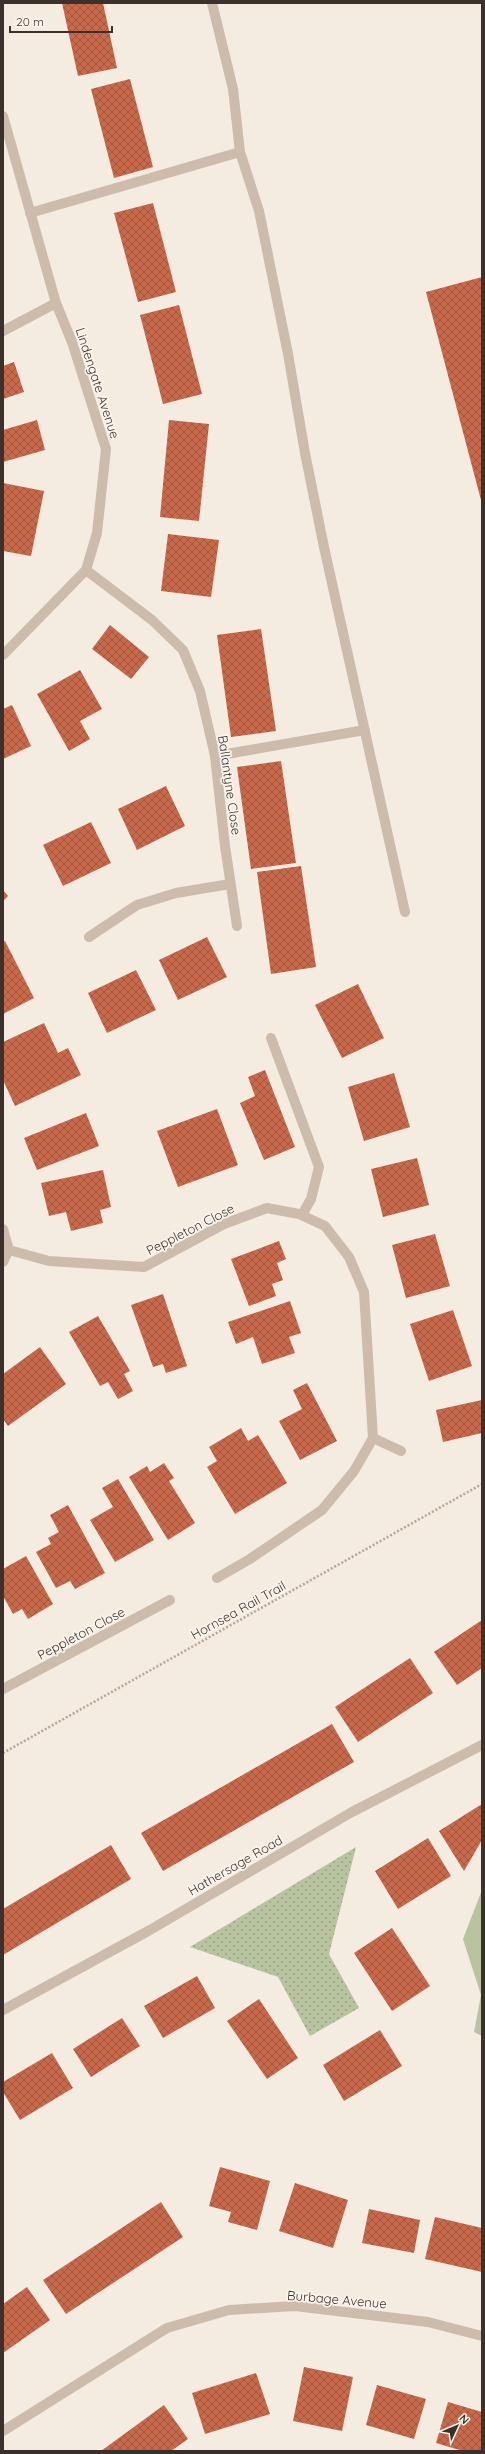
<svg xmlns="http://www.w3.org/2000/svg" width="485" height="2454" font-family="Quicksand,sans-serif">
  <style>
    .grass { fill: url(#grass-dots) }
    .park { fill: #b8c4a0 }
    .building { fill: url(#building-cross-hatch) }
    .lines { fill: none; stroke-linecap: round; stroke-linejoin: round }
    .path { stroke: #b9a596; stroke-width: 2.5; stroke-dasharray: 2 2; stroke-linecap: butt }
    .lane { stroke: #cdbbac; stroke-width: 10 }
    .street { stroke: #cdbbac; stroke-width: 10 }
    .labels { text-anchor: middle; stroke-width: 3.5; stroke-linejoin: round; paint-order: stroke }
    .street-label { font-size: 13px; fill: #3b302b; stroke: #fbf5ee }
  </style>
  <defs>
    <pattern id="grass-dots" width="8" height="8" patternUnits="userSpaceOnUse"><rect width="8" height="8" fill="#b8c4a0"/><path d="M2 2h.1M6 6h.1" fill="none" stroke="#97a083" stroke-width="1.8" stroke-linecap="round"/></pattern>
    <pattern id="building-cross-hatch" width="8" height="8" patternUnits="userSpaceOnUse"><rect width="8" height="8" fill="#c8694b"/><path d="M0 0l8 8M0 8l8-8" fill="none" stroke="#a4573f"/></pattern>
  </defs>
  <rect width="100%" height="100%" fill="#f4ebe1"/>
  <path class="grass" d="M356,1847l-27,107 30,54 -49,28 -32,-59 -88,-30z"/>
  <path class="park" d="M482,1890v146l-8,-4 7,-37 -18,-56z"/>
  <path class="building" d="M62,3h41l14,65 -39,8z
    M130,79l23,88 -39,11 -23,-89z
    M153,203l23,89 -38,10 -24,-89z
    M482,277v227l-56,-212z
    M179,305l23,89 -39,10 -23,-89z
    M14,362l10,30 -21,7v-33z
    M37,420l8,30 -42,12v-32z
    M169,420l40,4 -10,97 -39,-4z
    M3,483l41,8 -13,65 -28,-5z
    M168,534l51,6 -8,57 -50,-6z
    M110,625l39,32 -18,22 -39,-30z
    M261,629l15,102 -45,6 -14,-102z
    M80,670l22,39 -22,12 10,18 -21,12 -32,-57z
    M12,705l19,41 -28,13v-50z
    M281,761l15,102 -45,6 -14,-102z
    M166,786l19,40 -48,24 -19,-41z
    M91,822l20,41 -48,23 -20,-41z
    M301,866l15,101 -45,7 -14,-102z
    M3,890l5,6 -5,5z
    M207,937l20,40 -49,23 -19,-40z
    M5,941l29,57 -31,16v-72z
    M136,970l20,40 -49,23 -19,-40z
    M358,984l26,54 -42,20 -27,-53z
    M44,1023l14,30 10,-5 13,27 -66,31 -12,-26v-38z
    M265,1070l30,77 -31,13 -24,-57 15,-7 -7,-19z
    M394,1073l16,54 -46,14 -16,-54z
    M217,1109l21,56 -60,22 -21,-56z
    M86,1113l13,33 -62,24 -13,-32z
    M417,1158l12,47 -46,12 -12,-48z
    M103,1170l8,37 -11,3 3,13 -32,8 -5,-19 -17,4 -8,-33z
    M435,1234l15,52 -44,12 -14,-53z
    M279,1241l7,18 -9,4 6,17 -11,4 4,12 -27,10 -18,-47z
    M163,1294l24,72 -21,7 -3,-9 -10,3 -22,-62z
    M290,1301l11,32 -12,4 6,16 -33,11 -9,-27 -17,7 -8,-22z
    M453,1310l19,56 -43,15 -19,-57z
    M98,1316l32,55 -6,3 9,17 -15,8 -10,-17 -8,4 -31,-54z
    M40,1347l26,37 -58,42 -5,-7v-45z
    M307,1383l30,58 -37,19 -21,-39 23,-12 -9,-19z
    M482,1400v33l-39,9 -7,-32z
    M241,1428l7,13 10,-6 29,48 -52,31 -28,-47 10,-6 -8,-14z
    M164,1463l10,15 -5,3 26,42 -27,17 -39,-63 18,-11 3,6z
    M118,1479l36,61 -39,22 -25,-42 23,-13 -11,-19z
    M68,1505l37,68 -30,16 -5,-8 -14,7 -20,-36 15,-8 -3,-6 11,-6 -9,-17z
    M26,1556l27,48 -25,15 -6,-10 -9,5 -10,-18v-27z
    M482,1620v48l-25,17 -23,-33z
    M410,1658l23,35 -75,49 -23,-35z
    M332,1724l22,38 -191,109 -22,-38z
    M482,1804v36l-18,31 -25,-40z
    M428,1838l23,38 -53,33 -23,-38z
    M111,1845l20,34 -128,76v-46z
    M392,1928l38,58 -38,25 -38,-58z
    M197,1976l18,32 -52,30 -19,-32z
    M259,1999l39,59 -31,21 -40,-58z
    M122,2018l18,28 -49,31 -18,-28z
    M380,2030l22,36 -58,35 -21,-36z
    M52,2053l21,35 -53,32 -17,-28v-10z
    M220,2167l50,14 -13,49 -29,-8 3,-10 -22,-6z
    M295,2183l53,17 -15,48 -54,-17z
    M161,2202l22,35 -117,77 -23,-34z
    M369,2209l51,11 -6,33 -52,-10z
    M435,2217l47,11v44l-57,-13z
    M27,2287l23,33 -47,33v-49z
    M304,2367l49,10 -11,54 -49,-10z
    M256,2373l14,41 -65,20 -13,-41z
    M377,2385l49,14 -12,40 -48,-14z
    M448,2402l34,10v39h-19l-27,-8z
    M164,2405l24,34 -17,12h-70z"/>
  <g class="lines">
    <path class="path" d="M3,1753l479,-269"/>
    <path class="lane" d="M212,3l21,86 7,63
      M30,213l210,-61 19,59 29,143 17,99 19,94 81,365
      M215,756l150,-26
      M271,1038l48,129 -8,32 -9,16"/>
    <path class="street" d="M3,116l53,187 16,39 34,107 -9,84 -11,37 -83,85
      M3,331l53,-28
      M86,570l66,50 31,30 17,41 15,65 10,90 12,80
      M89,937l48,-32 39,-12 54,-9
      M3,1229l6,21 -6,12
      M9,1250l40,11 95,6 80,-43 43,-16 32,6 26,12 24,31 15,35 9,146 -19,33 -32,39 -72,49 -33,19
      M373,1438l28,13
      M3,1689l167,-89
      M3,2010l147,-80 202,-118 130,-67
      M3,2431l164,-103 62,-18 66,-4 133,16 54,14"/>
  </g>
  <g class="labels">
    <g class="street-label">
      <text transform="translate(98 383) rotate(72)" y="5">Lindengate Avenue</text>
      <text transform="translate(230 785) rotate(82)" y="5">Ballantyne Close</text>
      <text transform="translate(190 1229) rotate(-27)" y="5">Peppleton Close</text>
      <text transform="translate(238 1610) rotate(-29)" y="5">Hornsea Rail Trail</text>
      <text transform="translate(81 1633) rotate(-28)" y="5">Peppleton Close</text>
      <text transform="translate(235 1865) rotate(-30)" y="5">Hathersage Road</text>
      <text transform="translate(337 2299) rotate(5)" y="5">Burbage Avenue</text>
    </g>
  </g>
  <rect width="485" height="2454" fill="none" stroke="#3b302b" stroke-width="8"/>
  <g transform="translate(457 2426) rotate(46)" stroke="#fbf5ee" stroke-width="3" paint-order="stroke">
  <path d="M0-3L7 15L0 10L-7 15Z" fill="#3b302b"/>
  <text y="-6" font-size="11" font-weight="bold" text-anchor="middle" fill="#3b302b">N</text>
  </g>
  <path d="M10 26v6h102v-6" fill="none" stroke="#3b302b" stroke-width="2"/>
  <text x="16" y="26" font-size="12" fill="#3b302b" stroke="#fbf5ee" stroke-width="3" paint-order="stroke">20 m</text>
</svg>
